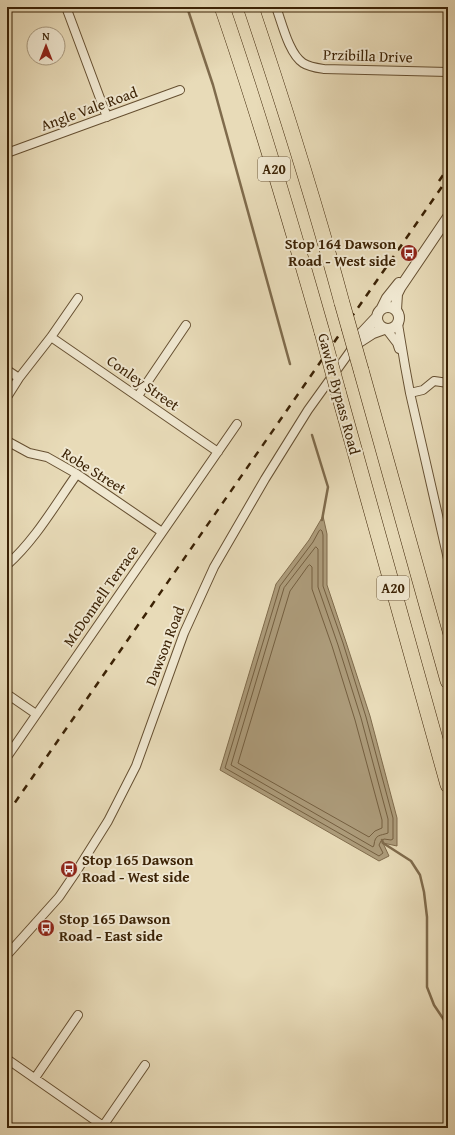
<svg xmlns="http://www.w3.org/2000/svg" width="455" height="1135" font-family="'Gentium Book Plus',serif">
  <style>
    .water { fill: #ad9c7b; stroke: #7f6b4c }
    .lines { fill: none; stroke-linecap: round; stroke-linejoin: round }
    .shore { stroke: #745f40; stroke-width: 1 }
    .stream { stroke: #7f6b4c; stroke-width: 2.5 }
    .minor-casing { stroke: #665032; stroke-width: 10 }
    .tertiary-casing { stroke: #665032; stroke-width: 12 }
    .motorway-casing { stroke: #3b2205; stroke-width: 16 }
    .minor { stroke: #f0e8d1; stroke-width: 8 }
    .tertiary { stroke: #f0e8d1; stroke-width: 10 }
    .motorway { stroke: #e8dbb8; stroke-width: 15 }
    .rail { stroke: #3b2205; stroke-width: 2.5; stroke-dasharray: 7 7; stroke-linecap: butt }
    .motorway-bridge-casing { stroke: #3b2205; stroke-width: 16; stroke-linecap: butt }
    .motorway-bridge { stroke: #e8dbb8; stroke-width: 15 }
    .labels { text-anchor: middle; stroke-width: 4; stroke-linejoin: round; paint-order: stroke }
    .shield { fill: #f0e8d1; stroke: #715d42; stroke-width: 1 }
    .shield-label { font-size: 14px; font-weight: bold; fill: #3b2205 }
    .street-label { font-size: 15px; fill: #3b2205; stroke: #f0e8d1 }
    .poi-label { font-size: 15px; font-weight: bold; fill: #3b2205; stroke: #f0e8d1; text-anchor: start }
  </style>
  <rect width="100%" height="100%" fill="#e8dbb8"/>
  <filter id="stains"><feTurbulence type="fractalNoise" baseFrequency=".005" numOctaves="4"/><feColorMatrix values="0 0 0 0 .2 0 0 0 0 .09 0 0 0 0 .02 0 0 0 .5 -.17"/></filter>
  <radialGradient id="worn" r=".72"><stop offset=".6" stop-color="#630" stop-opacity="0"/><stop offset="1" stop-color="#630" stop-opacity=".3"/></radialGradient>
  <path class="water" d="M323,516l4,18v51l19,57 24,74 27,102v28l-14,-3 6,13 -10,5 -159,-91 56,-186 33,-44z"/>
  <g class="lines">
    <path class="shore" d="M321,530l1,1 1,4v51l20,57 23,74 27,101v21l-2,1 -7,-1 -3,2 -2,4 4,8 -4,3 -154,-88 55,-182 33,-44 6,-11z
      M316,547l2,2v38l20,58 23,73 27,101v14c-8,3 -13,1 -14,12l-1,2 -142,-82 53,-177z
      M310,565l2,2v22l20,57 23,74 27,100v8l-7,3 -6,6 -131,-74 52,-172 18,-25z"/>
    <path class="stream" d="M187,7l26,78 77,279
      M312,435l16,52 -6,33
      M382,840l1,3 28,18 9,14 4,17 3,25v70l7,18 14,21"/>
    <g class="minor-casing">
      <path id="minor" d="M66,7l41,110
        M276,7c6,16 13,47 27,56 6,4 14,5 21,6l124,3
        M7,153l173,-63
        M398,324l7,42 5,27 38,166
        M387,330l10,13 2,6
        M51,337l167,115
        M7,370l12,8
        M410,393l13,-3 11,-9 14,2
        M138,396l48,-71
        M7,397l12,-19 32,-41 27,-39
        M7,441l22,12 18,4 30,17 85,58
        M7,565c29,-26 48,-60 70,-91
        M7,694l29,20
        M7,757l230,-333
        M7,955l52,-58 17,-25 32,-51 28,-55 48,-133 30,-66 51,-88 43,-69 46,-64
        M7,1059l99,69
        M35,1078l43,-63
        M103,1126l42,-61"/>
    </g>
    <g class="tertiary-casing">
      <path id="tertiary" d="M377 318a11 11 0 1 1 22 0a11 11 0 1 1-22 0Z
        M382,308l5,-10 12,-15
        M396,310l1,-16 3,-6 48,-71
        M359,342l14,-9 11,-4
        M354,346l6,-11 16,-17"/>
    </g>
    <g class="motorway-casing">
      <path id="motorway" d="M222,7c37,107 69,216 100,325
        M251,7c33,98 64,196 91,296
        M361,370l87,311
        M338,391l110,394"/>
    </g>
    <use href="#minor" class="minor"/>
    <use href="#tertiary" class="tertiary"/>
    <use href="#motorway" class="motorway"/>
    <path class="rail" d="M439,181l9,-13
      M7,814l441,-636"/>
    <g class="motorway-bridge-casing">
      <path id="motorway-bridge" d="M342,303l19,67
        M322,332l16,59"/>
    </g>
    <use href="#motorway-bridge" class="motorway-bridge"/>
  </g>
  <defs>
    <g id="bus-disc" transform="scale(0.9)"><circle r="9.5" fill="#8f2418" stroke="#f0e8d1"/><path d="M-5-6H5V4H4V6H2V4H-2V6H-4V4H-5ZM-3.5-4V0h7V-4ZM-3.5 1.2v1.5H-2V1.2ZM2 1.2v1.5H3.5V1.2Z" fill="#fff"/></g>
  </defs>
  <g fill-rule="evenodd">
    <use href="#bus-disc" x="409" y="253"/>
    <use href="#bus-disc" x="69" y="869"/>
    <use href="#bus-disc" x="46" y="928"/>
  </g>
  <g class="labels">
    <g class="shield">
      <rect x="258" y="157" width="32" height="24" rx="3"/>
      <rect x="377" y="576" width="32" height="24" rx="3"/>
    </g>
    <g class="shield-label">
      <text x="274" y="174">A20</text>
      <text x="393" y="593">A20</text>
    </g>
    <g class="street-label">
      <text transform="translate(368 56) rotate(2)" y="5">Przibilla Drive</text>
      <text transform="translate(89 109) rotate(-20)" y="5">Angle Vale Road</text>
      <text transform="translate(143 383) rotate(35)" y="5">Conley Street</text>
      <text transform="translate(339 394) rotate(75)" y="5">Gawler Bypass Road</text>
      <text transform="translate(94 471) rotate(32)" y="5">Robe Street</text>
      <text transform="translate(101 596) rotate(-55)" y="5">McDonnell Terrace</text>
      <text transform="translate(165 646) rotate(-69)" y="5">Dawson Road</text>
    </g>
    <g class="poi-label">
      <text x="396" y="249" text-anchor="end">Stop 164 Dawson<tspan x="396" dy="17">Road - West side</tspan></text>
      <text x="82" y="865">Stop 165 Dawson<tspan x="82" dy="17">Road - West side</tspan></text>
      <text x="59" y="924">Stop 165 Dawson<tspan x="59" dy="17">Road - East side</tspan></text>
    </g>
  </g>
  <rect width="455" height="1135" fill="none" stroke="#e8dbb8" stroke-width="24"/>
  <rect x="8" y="8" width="439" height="1119" fill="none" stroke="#3b2205" stroke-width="2"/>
  <rect x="12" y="12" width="431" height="1111" fill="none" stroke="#3b2205"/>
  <g transform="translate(46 46)"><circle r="19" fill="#f0e8d1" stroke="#a8997f"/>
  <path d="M0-3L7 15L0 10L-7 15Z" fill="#8f2418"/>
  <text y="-6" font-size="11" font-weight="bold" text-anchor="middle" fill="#3b2205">N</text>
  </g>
  <rect width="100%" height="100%" filter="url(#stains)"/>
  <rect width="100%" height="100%" fill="url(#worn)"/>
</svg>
